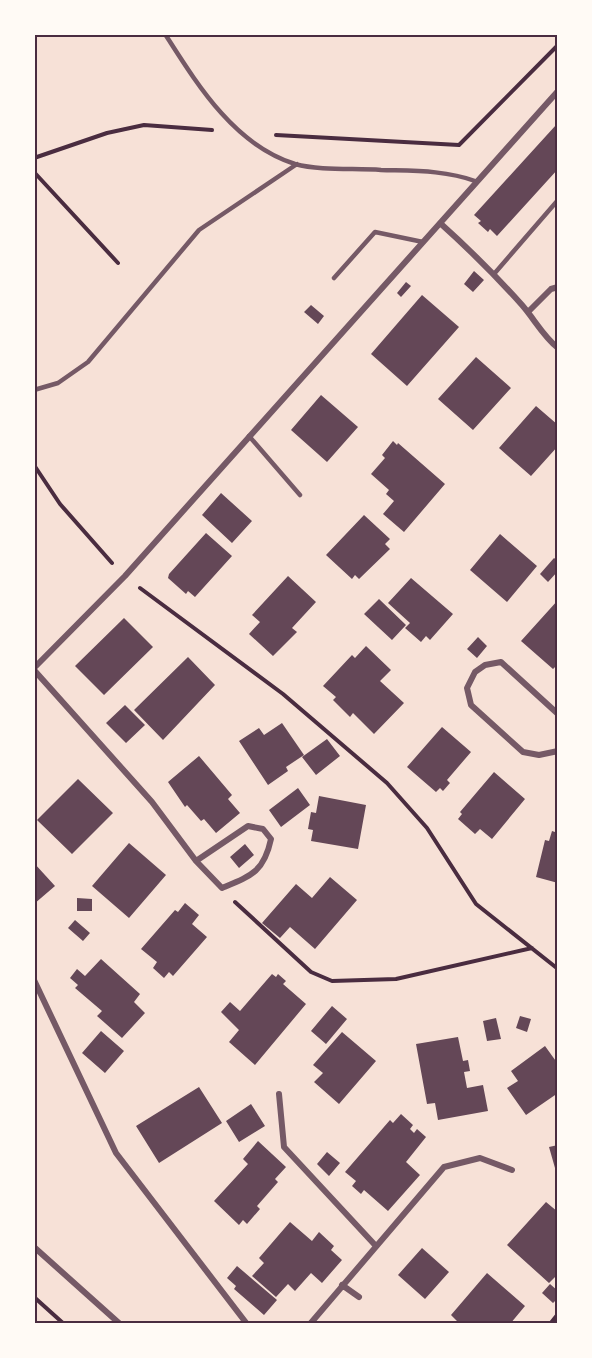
<svg xmlns="http://www.w3.org/2000/svg" width="592" height="1358" font-family="'IBM Plex Sans',sans-serif">
  <style>
    .building { fill: #644757 }
    .lines { fill: none; stroke-linecap: round; stroke-linejoin: round }
    .path { stroke: #4a2c40; stroke-width: 4 }
    .service { stroke: #755966; stroke-width: 4.5 }
    .minor { stroke: #755966; stroke-width: 6 }
    .neatline { fill: none; stroke: #4a2c40; stroke-width: 2 }
  </style>
  <rect width="100%" height="100%" fill="#f7e1d7"/>
  <path class="building" d="M556,125l2,44 -61,67 -7,-7 -2,3 -10,-9 3,-2 -7,-6z
    M474,271l10,9 -11,12 -9,-8z
    M406,282l5,4 -10,11 -4,-4z
    M422,295l37,32 -52,59 -36,-32z
    M311,305l13,11 -6,8 -14,-12z
    M476,357l35,31 -38,42 -35,-31z
    M321,395l37,32 -31,35 -36,-32z
    M536,406l22,19v21l-27,30 -32,-28z
    M393,441l4,4 1,-2 47,41 -41,48 -21,-18 11,-13 -8,-7 3,-4 -18,-16 14,-16 -3,-3z
    M221,493l31,28 -20,22 -30,-28z
    M364,515l26,24 -5,5 5,5 -31,30 -4,-4 -3,4 -26,-24z
    M206,533l26,23 -37,41 -7,-6 -2,3 -18,-16 1,-4z
    M500,534l37,32 -30,36 -37,-32z
    M554,558l4,3v10l-10,11 -8,-8z
    M288,576l28,26 -24,26 5,4 -24,24 -24,-22 11,-12 -8,-7z
    M411,578l42,36 -23,26 -4,-4 -5,6 -16,-14 5,-5 -22,-20z
    M379,599l27,26 -14,15 -28,-26z
    M558,600v64l-5,5 -32,-28z
    M124,618l29,29 -49,48 -29,-29z
    M478,637l9,9 -10,12 -10,-9z
    M366,646l25,24 -11,11 24,22 -30,31 -21,-21 -3,4 -17,-17 3,-3 -13,-11 29,-31 3,3z
    M188,657l27,28 -52,55 -29,-30z
    M125,705l20,20 -19,18 -20,-20z
    M282,723l22,32 -18,12 2,4 -20,14 -29,-44 20,-13 5,7z
    M442,727l29,25 -24,28 3,3 -7,8 -3,-3 -4,4 -29,-25z
    M327,739l13,17 -24,19 -14,-18z
    M199,756l33,39 -4,4 12,14 -24,20 -12,-14 -3,2 -14,-16 -2,2 -17,-25z
    M494,772l31,27 -33,40 -12,-10 -5,5 -17,-15 4,-5 -2,-2z
    M78,779l35,34 -41,41 -35,-34z
    M298,788l12,17 -29,22 -12,-17z
    M319,796l47,9 -8,44 -47,-8 2,-11 -5,-1 3,-17 5,1z
    M552,831l6,2v50l-22,-6 9,-37 4,1z
    M129,843l37,32 -37,43 -37,-32z
    M245,844l9,11 -15,13 -9,-11z
    M34,863l21,23 -21,18z
    M330,877l27,23 -42,49 -25,-22 -10,11 -18,-15 34,-39 16,14z
    M77,898l15,1v12h-15z
    M185,903l14,12 -7,9 15,13 -34,39 -4,-4 -5,6 -11,-10 4,-6 -16,-13 34,-39 3,2z
    M75,920l15,13 -7,8 -15,-13z
    M101,959l39,35 -6,8 11,11 -23,25 -25,-22 5,-5 -27,-23 3,-3 -8,-7 7,-9 8,7z
    M272,974l4,3 2,-3 8,7 -3,3 23,20 -51,61 -26,-23 10,-12 -18,-18 9,-10 10,9z
    M332,1006l15,13 -21,25 -15,-13z
    M520,1016l11,3 -4,13 -11,-4z
    M496,1018l5,21 -14,2 -4,-20z
    M101,1031l23,20 -19,22 -23,-20z
    M342,1032l34,29 -37,43 -25,-22 9,-9 -10,-8z
    M458,1037l5,24 5,-1 2,11 -6,1 3,16 16,-3 5,26 -50,9 -3,-17 -8,1 -11,-60z
    M545,1046l13,18v29l-32,22 -19,-27 11,-7 -7,-10z
    M199,1087l23,36 -63,40 -23,-37z
    M251,1104l14,22 -26,16 -13,-21z
    M401,1114l12,11 -3,4 4,4 3,-4 9,8 -20,25 14,13 -32,36 -24,-21 -3,4 -9,-8 4,-5 -11,-9 45,-52 3,3z
    M258,1141l28,26 -11,12 3,3 -21,24 3,3 -13,15 -4,-4 -4,5 -25,-24 34,-37 -5,-5z
    M558,1145v30h-1l-8,-28z
    M327,1152l13,11 -11,13 -12,-12z
    M546,1202l12,10v62l-9,9 -42,-38z
    M290,1222l22,19 7,-9 15,14 -3,4 11,10 -20,23 -11,-10 -16,18 -7,-7 -12,13 -24,-21 12,-13 -5,-5z
    M422,1248l27,24 -24,27 -27,-24z
    M237,1266l40,34 -13,15 -30,-26 2,-3 -9,-8z
    M487,1273l38,33 -15,18h-50l-9,-9z
    M550,1284l8,7v7l-5,5 -11,-10z"/>
  <g class="lines">
    <path class="path" d="M276,135l183,10 99,-100
      M34,158l73,-25 37,-8 68,5
      M34,172l84,91
      M34,465l26,39 52,59
      M140,588l143,106 104,89 40,45 49,76 82,65
      M235,902l76,70 21,9 64,-2 136,-31
      M34,1297l30,27
      M550,1324l8,-10"/>
    <path class="service" d="M165,34c32,50 69,111 130,130 26,7 59,4 86,6 32,1 64,0 94,11
      M494,274l64,-74
      M334,278l41,-46 48,10
      M34,390l24,-7 30,-21 111,-132 98,-66
      M249,436l51,59"/>
    <path class="minor" d="M440,223c29,26 56,53 82,82 13,15 21,31 36,43
      M528,312l23,-23 7,-2
      M34,668l91,-92 433,-485
      M34,670l118,132 44,59 26,27c29,-12 42,-16 49,-49l-8,-10 -15,-3 -52,35
      M558,714l-57,-52 -16,3 -10,7 -8,16 4,17 52,47 16,3 19,-4
      M34,980l82,173 131,171
      M279,1094l5,53 91,98
      M34,1247l86,77
      M342,1285l17,12
      M310,1324l134,-157 36,-9 32,12"/>
  </g>
  <rect width="592" height="1358" fill="none" stroke="#fffaf5" stroke-width="72"/>
  <rect x="36" y="36" width="520" height="1286" class="neatline"/>
</svg>
